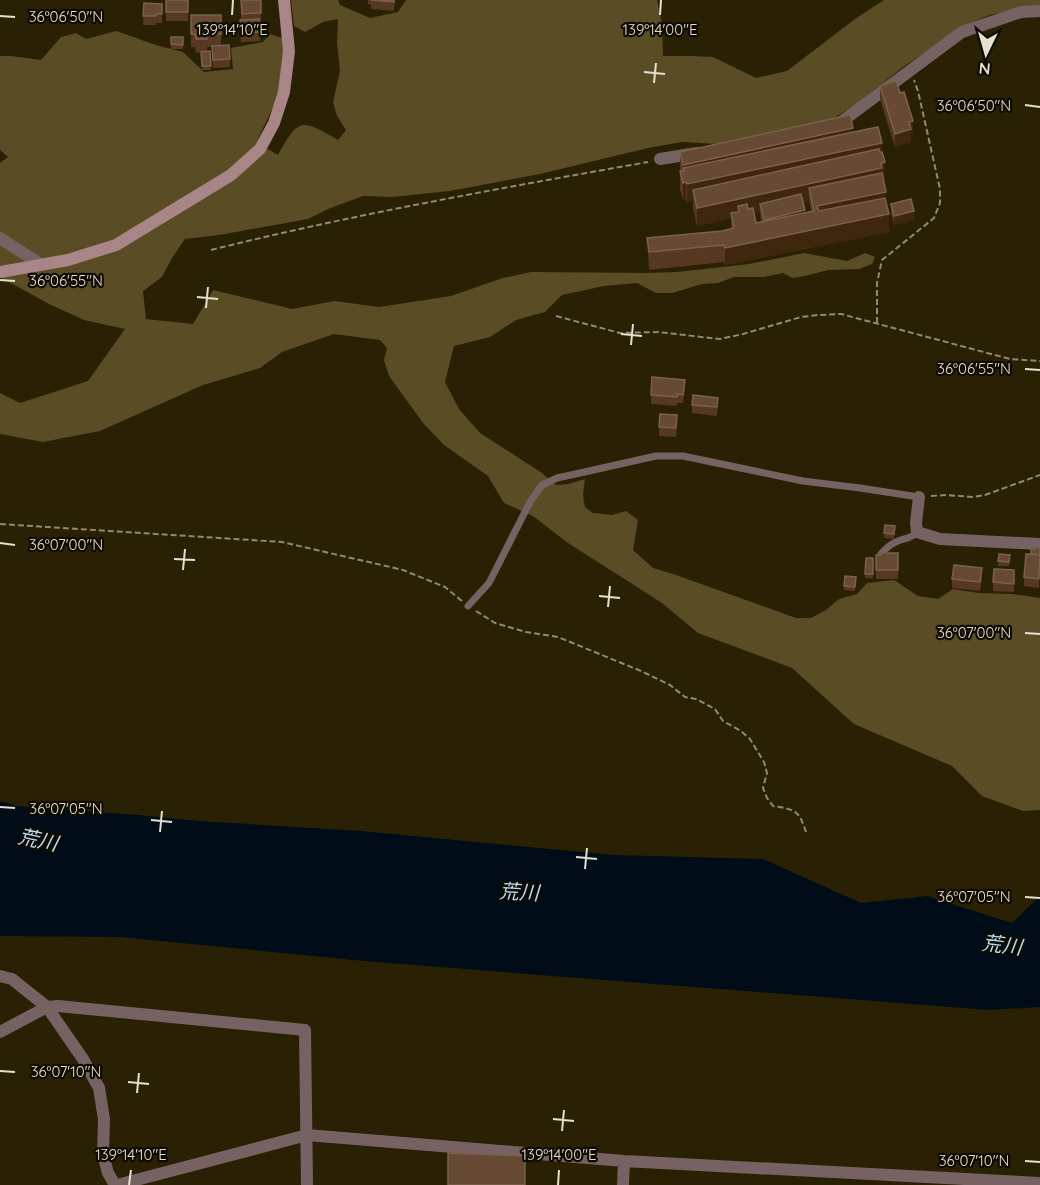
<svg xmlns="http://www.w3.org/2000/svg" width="1040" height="1185" font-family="Quicksand,'Noto Sans JP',sans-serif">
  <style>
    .forest { fill: #5a4d25 }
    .water { fill: #000c18 }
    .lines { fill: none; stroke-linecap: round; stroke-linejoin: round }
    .path { stroke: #908973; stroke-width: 2; stroke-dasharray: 6 3; stroke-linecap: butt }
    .lane { stroke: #776263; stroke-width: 7 }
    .street { stroke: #776263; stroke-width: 12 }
    .secondary { stroke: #a88688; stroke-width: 12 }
    .wall { fill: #573820; fill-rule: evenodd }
    .shaded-wall { fill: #3e270d }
    .building { fill: #664a33; stroke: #7a614c; stroke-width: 1.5 }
    .ticks { fill: none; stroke: #e6e0d0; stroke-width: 2 }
    .labels { text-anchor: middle; stroke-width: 4.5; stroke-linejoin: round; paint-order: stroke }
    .water-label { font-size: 20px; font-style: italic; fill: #b5dbf5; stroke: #0f0b02 }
    .ticks-label { font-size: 15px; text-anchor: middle; fill: #e6e0d0; stroke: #0f0b02; stroke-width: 4.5; stroke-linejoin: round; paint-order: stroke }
  </style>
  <rect width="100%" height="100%" fill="#2a2104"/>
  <path class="forest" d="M291,0h47l2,5 30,13 28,-6 8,-12h251l5,24 1,32h28l22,1 43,21 31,-7 68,-52 29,-19h156v6l-13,1 -37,8 -22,9 -65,43 -47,37 -28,18 -110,22 -36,-2 -34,6 -108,26 -90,17 -58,6 -29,-1 -35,13 -20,10 -89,16 -34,4 -13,19 -10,19 -19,14 3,28 47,5 20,-34 79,19 43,-8 44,6 72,-11 52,-18 28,-6 117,1 29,-1 72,-8 55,-11 43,8 18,-8 10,4 -3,7 -13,5 -31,1 -23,6 -12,2 -10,-5 -19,4h-30l-16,6 -16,1 -30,9h-16l-19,-10 -33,3 -42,9 -17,17 -29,8 -26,17 -36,9 -9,36 14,27 21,24 62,40 14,12 12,-1 17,-5 -2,16 2,12 8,6 19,2 14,-4 12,9 -5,30 20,18 23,7 120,43h15l15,-8 13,-11 18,-5 10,-11 27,-3 24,16 20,3 15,-10 26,4 33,1 28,4v212l-17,1 -41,-15 -30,-30 -98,-42 -62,-56 -94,-35 -36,-30 -94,-60 -35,-27 -29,-13 -16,-27 -44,-31 -21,-22 -34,-47 -5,-16 3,-12 -7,-8 -46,-6 -52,18 -22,16 -57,17 -103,46 -57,11 -43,-8v-41l20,10 68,-22 37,-52 -41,-9 -35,-16 -49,-27v-114l8,-6 -8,-7v-94h11l30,4 20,-23 15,-4 10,6 30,-8 40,14 27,7 21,20 29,-3 -2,-21 32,-6 7,-8 12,4c12,33 -10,71 -24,101l8,9 12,7c21,-38 23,-36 60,-15l8,-10 -9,-14 -4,-14 7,-31 -3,-28 1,-24 -15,3 -18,10 -11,-6z"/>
  <path class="water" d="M0,801l17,5 122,9 60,6 162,10 253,24 149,4 98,44 66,-7 85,27 28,-27v111l-51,3 -614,-48 -255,-25 -120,-1z"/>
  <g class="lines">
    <path class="path" d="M211,250c144,-36 291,-62 437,-88
      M556,316l64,17 38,-1 62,7 23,-5 58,-17 17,-2 23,-1 169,45 30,2
      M877,323v-40l5,-23 52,-42 6,-15v-14l-22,-98 -4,-11
      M931,496l16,-1 25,2 13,-2 55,-20
      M0,524l282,18 121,28 42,17 17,14
      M476,611l19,12 31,9 32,5 83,34 29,14 15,12 11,2 19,10 8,12 18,10 9,8 14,23 3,11 -4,15 4,10 6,8c25,4 26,5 34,29"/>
    <path class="lane" d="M881,554c5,-6 9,-10 17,-13 7,-3 13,-2 19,-9
      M468,606l21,-23 41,-81 12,-17 15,-7 23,-5 76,-17h27l120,25 57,7 59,9"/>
    <path class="street" d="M837,125l125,-93 59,-20 19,-1
      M660,159l37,-6
      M0,238l40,26
      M919,497l-3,26 1,9 23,7 100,5
      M0,976l12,3 35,28 36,52 16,29 5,31 -1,35 5,19 7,12
      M0,1032l47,-25 11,-1 247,24 2,155
      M117,1185l190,-50 317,26 416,22
      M623,1185l1,-24"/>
    <path class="secondary" d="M0,272l68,-12 48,-15 115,-70 29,-26 14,-26 10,-31 5,-41 -5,-51"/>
  </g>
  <path class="wall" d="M166,0h22v21h-22z
    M241,0l20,13v8h-2l1,20 -19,1 -1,-13v-9h1z
    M368,0h27l-1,11 -23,-2v-4l-3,-1z
    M144,3l18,1v19h-6v2h-13z
    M191,15h30v31l9,13v8l-17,1 -1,-21h-5v4h3l1,19h-9l-1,-18 -5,1 -1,-6h-4z
    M171,37h12v12h-12z
    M880,86l33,48h-2v8l-16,5 -15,-48z
    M853,132l29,20 7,80 -164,33 -1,-3 -75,8 -2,-32 75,-7 9,-2v-11l-34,8 -4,-18v-8l-6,2 -1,-3 -3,1 -3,-11v-37zM809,201l2,10 -6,2 -2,-11zM760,212l1,10 -5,1 -2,-10z
    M891,204l23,16 -20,5 -3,-12z
    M685,388l-2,15h-6v3l-26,-2v-9z
    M692,405l26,1 -1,10 -25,-3z
    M677,424l-1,13 -17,-1v-9z
    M885,525l10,6 -1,8 -10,-1z
    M1040,548l-1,40 -15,-2v-9l7,-23 4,-5z
    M898,553v26h-22v-24z
    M999,554l11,1 -1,11h-11z
    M866,558h7v20h-8z
    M845,576l11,1 -1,14 -11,-1z
    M982,577l-2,14 -28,-3v-9z
    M1014,579v13l-21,-1v-9z"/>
  <path class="shaded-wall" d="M913,121v13h-2v8l-16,5v-13l14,-12z
    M853,128v18l-169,36 -1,-17z
    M882,143v17l-189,30v10l-6,2v-18z
    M885,162v18l-76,8v13l-47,10 -2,-7v8l-21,4 -1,-10v11l-7,-4v5l-34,8v-18z
    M686,182v17l-3,1v-17z
    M886,192v17l-69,14v-17z
    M805,210v13l-41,10v-13z
    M914,211v9l-20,5v-9z
    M889,214v18l-164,33v-17z"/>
  <path class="building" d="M166,0h22v12h-22z
    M241,0h20v13l-19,1z
    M371,0h23v2z
    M144,3l18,1v10h-6v2h-13z
    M191,15h30v19h-15l1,5h-11l-1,-5h-4z
    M259,19l1,13 -19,1 -1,-13z
    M171,37h12v8l-12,-1z
    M229,45l1,14 -17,1 -1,-14z
    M210,51l1,15h-9l-1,-14z
    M896,81l4,12 4,-1 9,29 -4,1 2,7 -16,5 -15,-48z
    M850,115l3,13 -170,37 -3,-13z
    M878,127l4,16 -195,41 -1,-2 -3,1 -3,-12h4l-1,-3z
    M879,149l1,3h2l3,10 -4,1 1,5 -185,40 -4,-18z
    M882,173l4,19 -69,14 2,5 66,-13 4,16 -164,34 -1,-3 -75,7 -2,-14 75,-7 12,-3 -3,-15 8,-1 -1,-6 9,-2 1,5 5,-1 3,15 58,-12 -5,-23z
    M801,194l4,16 -41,10 -4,-16z
    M911,199l3,12 -20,5 -3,-12z
    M652,377l33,3 -2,15 -6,-1v3l-26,-2z
    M693,395l25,3 -1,9 -25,-2z
    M660,414l17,1 -1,13 -17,-1z
    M885,525l10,1 -1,8 -10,-1z
    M1035,547l5,1v7l-9,-1v-5h4z
    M881,553h17v17h-22v-15h5z
    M999,554l11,1 -1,7 -11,-1z
    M1026,554l14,1 -1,24 -15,-2z
    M866,558h7v16h-8z
    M954,565l28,3 -2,14 -28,-3z
    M994,569l20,1v14l-21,-2z
    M845,576l11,1 -1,10 -11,-1z
    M448,1153l77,3v29h-77z"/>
  <path class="ticks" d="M232,15l1,-15M660,15l1,-15M0,16l15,1M644,72l21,2M654,83l2,-20M1025,105l15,2M0,280l15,1M197,297l21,2M206,308l2,-21M621,334l21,2M631,345l2,-21M1025,369l15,1M0,543l15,2M174,559l21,1M183,570l2,-21M599,596l21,2M608,607l2,-21M1025,633l15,1M0,807l15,1M151,820l21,2M160,832l2,-21M576,857l21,2M585,869l2,-21M1025,897l15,1M0,1071l15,1M128,1082l21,2M137,1093l2,-20M553,1119l21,2M562,1131l2,-21M1025,1161l15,1M129,1185l2,-15M558,1185l1,-15"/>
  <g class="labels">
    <g class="water-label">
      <text transform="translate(38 840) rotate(12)" y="7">荒川</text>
      <text transform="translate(519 892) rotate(3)" y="7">荒川</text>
      <text transform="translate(1002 945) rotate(7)" y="7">荒川</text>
    </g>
  </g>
  <g class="ticks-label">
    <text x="66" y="22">36°06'50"N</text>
    <text x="232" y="35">139°14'10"E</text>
    <text x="660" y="35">139°14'00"E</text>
    <text x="974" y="111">36°06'50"N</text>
    <text x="66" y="286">36°06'55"N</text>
    <text x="974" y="374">36°06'55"N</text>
    <text x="66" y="550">36°07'00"N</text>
    <text x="974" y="638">36°07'00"N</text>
    <text x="66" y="814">36°07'05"N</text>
    <text x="974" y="902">36°07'05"N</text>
    <text x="66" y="1077">36°07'10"N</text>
    <text x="131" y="1160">139°14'10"E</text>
    <text x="559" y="1160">139°14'00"E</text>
    <text x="974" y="1166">36°07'10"N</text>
  </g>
  <g transform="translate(986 54) rotate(185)" stroke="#0f0b02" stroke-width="4.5" paint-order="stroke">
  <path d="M0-4.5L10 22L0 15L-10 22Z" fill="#e6e0d0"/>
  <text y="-9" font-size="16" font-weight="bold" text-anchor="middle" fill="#e6e0d0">N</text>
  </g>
</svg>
